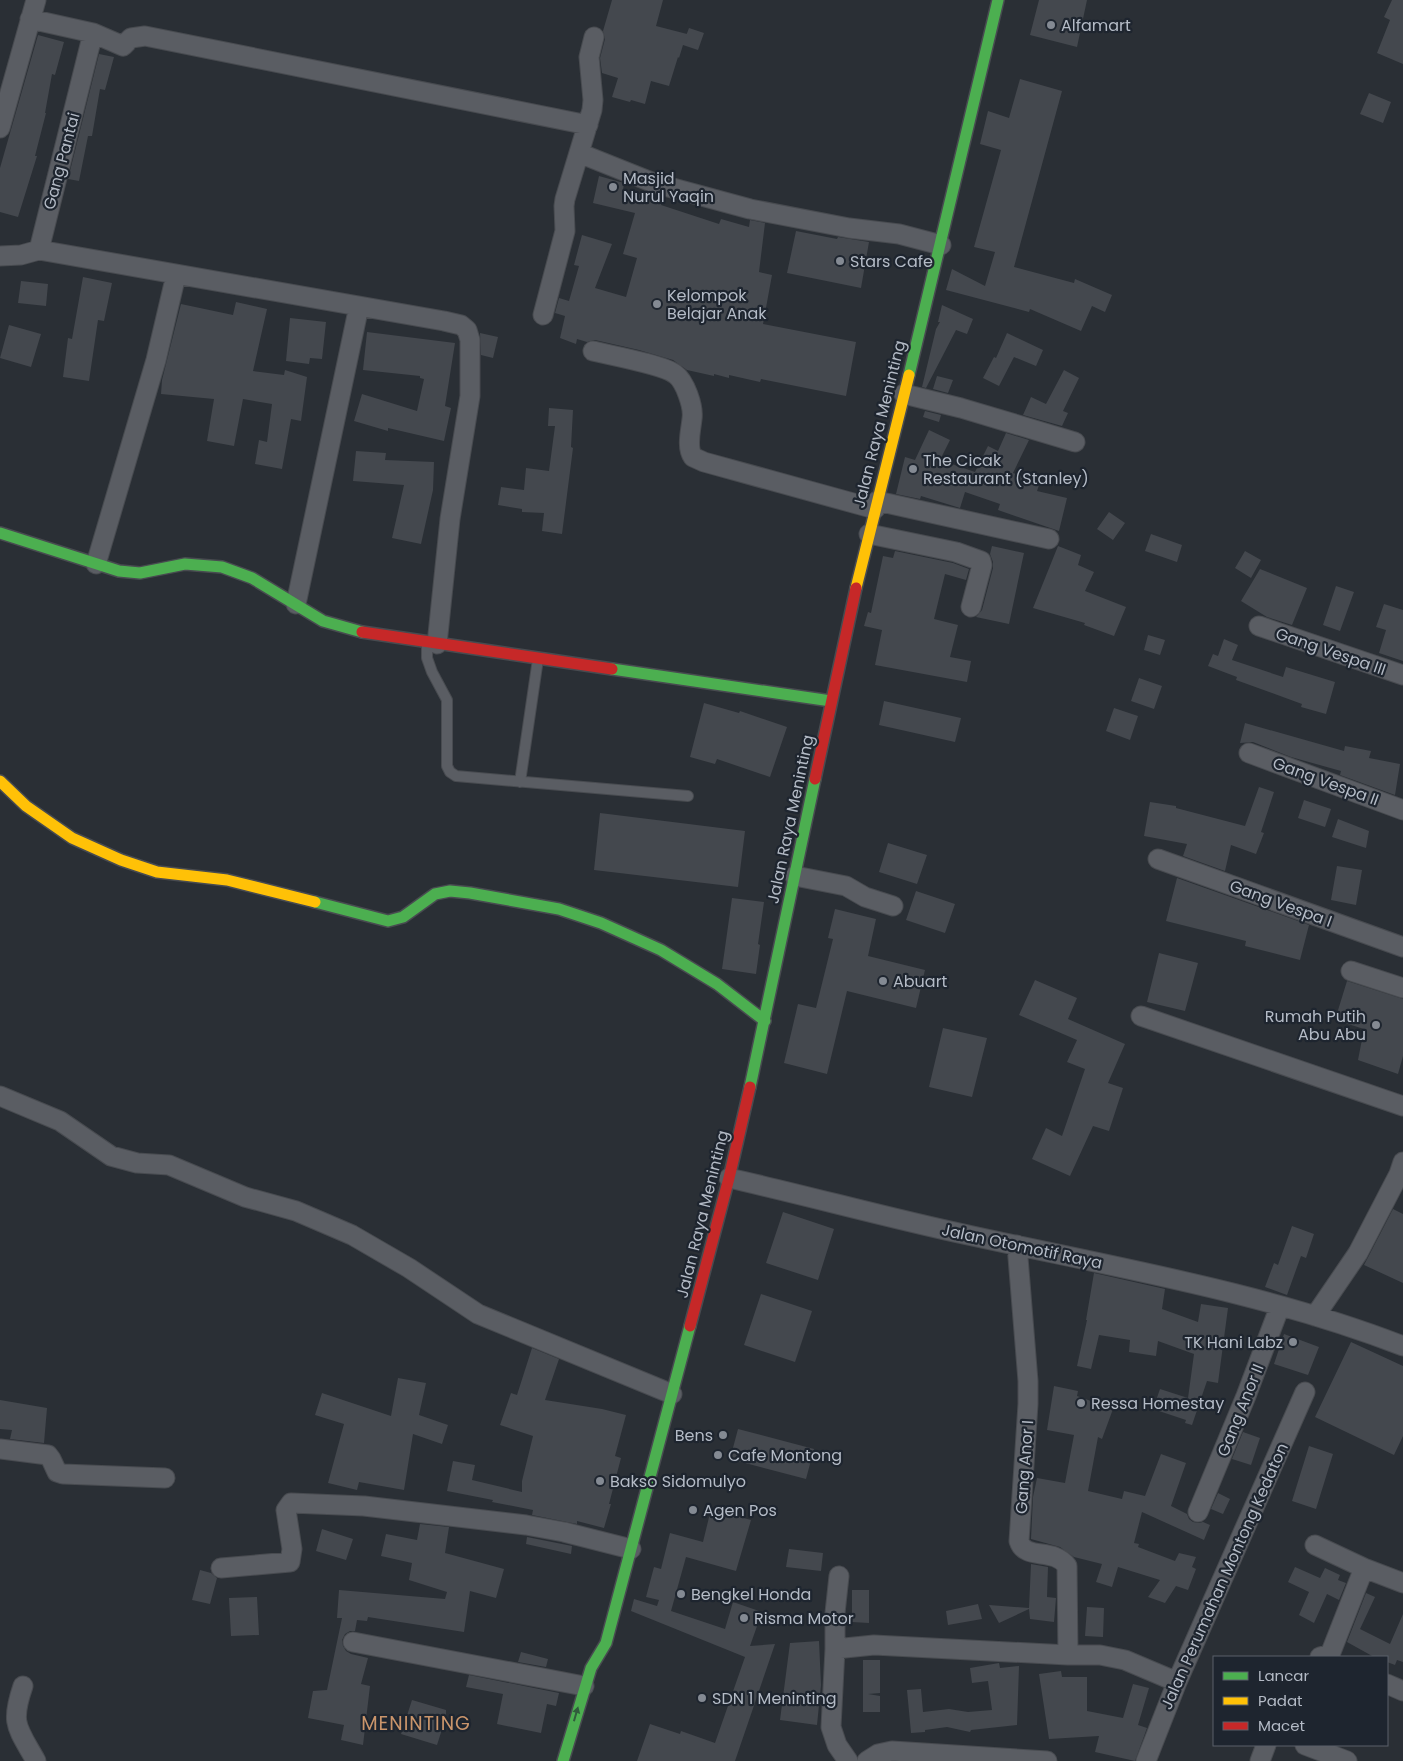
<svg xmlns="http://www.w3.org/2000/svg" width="1403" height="1761" font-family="Poppins,sans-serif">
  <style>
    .building { fill: #44484e }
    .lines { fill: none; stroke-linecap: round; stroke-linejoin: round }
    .lane-casing { stroke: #484b50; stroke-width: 12 }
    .street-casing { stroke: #484b50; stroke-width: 21 }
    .fast-casing { stroke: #484b50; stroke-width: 14 }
    .slow-casing { stroke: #484b50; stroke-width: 14 }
    .jam-casing { stroke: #484b50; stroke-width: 14 }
    .lane { stroke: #5a5d63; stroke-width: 10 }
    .street { stroke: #5a5d63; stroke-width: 19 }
    .fast { stroke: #4caf50; stroke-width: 11 }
    .slow { stroke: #ffc107; stroke-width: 11 }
    .jam { stroke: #c62828; stroke-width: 11 }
    .oneway { fill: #305c3c }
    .poi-dot { fill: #848a93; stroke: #1e252f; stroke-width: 2 }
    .labels { text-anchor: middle; stroke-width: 4.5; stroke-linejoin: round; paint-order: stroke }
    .poi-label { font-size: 16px; fill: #b4bbc6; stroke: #1e252f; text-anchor: start }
    .street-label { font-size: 16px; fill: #b4bbc6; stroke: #1e252f }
    .quarter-label { font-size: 19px; letter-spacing: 1px; fill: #ca956b; stroke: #1e252f }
  </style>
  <rect width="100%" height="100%" fill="#2a2f35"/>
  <path class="building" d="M612,0h51l-7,26 31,8 -1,2 3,-8 15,5 -6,17 -15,-5 -4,13 -1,-1 -9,29 -18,-5 -6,23 -14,-4 -1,2 -18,-5 6,-19 -16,-5 -2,-15 5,-19 -2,-8z
    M1039,0h48l-10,47 -47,-12z
    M1392,0h11v64l-26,-11 13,-33 -6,-3z
    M38,35l26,7 -9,33 -3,-1 -7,39h1l-11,43h2l-19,61 -18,-5v-44z
    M99,54l15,3 -9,33 -5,-1 -8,47h-4l-9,45 -11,-2z
    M1020,79l42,12 -48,176 60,16 1,-4 37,16 -7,17 -13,-6 -11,25 -51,-22 -1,3 -83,-22 6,-21 33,17 10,-34 -21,-5 27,-97 -21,-6 8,-33 21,7z
    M1369,93l22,9 -8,21 -23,-9z
    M599,176l25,7 -1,7 39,10 -1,5 58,19 2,-5 28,8 1,-7 15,3 -6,49 13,3 -9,49 93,18 -10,54 -85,-17 -1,3 -31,-7v3l-15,-4v2l-27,-6 -14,-10 -34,-10 -44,-10 -8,2 -10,-3 -1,5 -16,-6 5,-22 -10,-3 4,-15 10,3 10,-35 -5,-1 8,-30 30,9 -17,44 31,9 11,-39 -14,-4 12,-41 -42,-10z
    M796,231l41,8 1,-2 31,5 -8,46 -74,-15z
    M83,277l29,6 -8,38 -6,-1 -9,61 -26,-4 5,-39 4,1z
    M21,281l27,3 -2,22 -28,-3z
    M236,302l31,7 -14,62 31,4 1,-5 22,7 -6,44 -10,-2 -9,50 -27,-5 4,-24 8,2 5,-38 -29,-5 -9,47 -27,-5 7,-42 -53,-5 1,-14 19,-76 52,11z
    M942,305l31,14 -6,15 -11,-4 -30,58 -4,-1 14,-58 4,-7h-2z
    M290,318l36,4 -4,37 -12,-1 -1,6 -23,-3z
    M9,325l32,9 -10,33 -31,-9z
    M367,332l88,11 -10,63 6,2 -7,33 -56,-13v3l-34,-10 8,-27 55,17 7,-32 -4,-1v-2l-57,-6z
    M480,333l18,4 -5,21 -12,-3z
    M1007,333l36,17 -7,16 -22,-9 -15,29 -16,-8 11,-21 2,1z
    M1064,370l15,8 -16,33 5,2 -6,13 -39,-11 8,-18 15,7z
    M937,376l16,4 -5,13 -15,-4z
    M549,408l24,2 -2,37 2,1 -11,86 -20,-3 2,-18 -22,-1v-3l-24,-4 3,-18 23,3 2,-22 23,3 6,-45h-7z
    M925,411l16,4 -2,7 -16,-5z
    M929,430l21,10 -10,20 35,12 13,-26 10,5 8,-18 23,7 -16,33 27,9 -3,9 30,7 -8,33 -61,-21 2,-6 -35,-12 -5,16 -39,-12 -1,3 -24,-5 9,-37 10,3z
    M356,451l30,2 -1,7 49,2 -1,28 -12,54 -29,-6 12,-53 -51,-4z
    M1109,512l16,11 -12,17 -16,-11z
    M1151,534l31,11 -5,17 -32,-11z
    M992,546l32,7 -15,71 -33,-7 6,-7 11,-42v-6l-3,-8z
    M1058,546l23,9 -3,10 16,7 -9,19 41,16 -12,29 -30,-11 1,-2 -52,-15z
    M895,551l58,12 16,6 -3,11 -21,-6 -11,45 24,6 -8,32 21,4 -4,21 -92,-17 7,-35 -18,-4 4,-14 3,1 12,-57 10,2z
    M1245,551l16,9 -10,18 -16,-10z
    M1260,569l47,19 -15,37 -25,-8 -26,-16z
    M1336,586l18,6 -14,39 -17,-6z
    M1384,604l19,6v51l-24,-8 7,-23 -10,-3z
    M1148,635l17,5 -5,15 -16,-5z
    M1224,639l14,6 -6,15 51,17 3,-10 49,15 -9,32 -25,-7 1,-3 -66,-24 1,-3 -29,-11 5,-12 5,2z
    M1139,678l23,8 -8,23 -23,-8z
    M884,701l77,17 -6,24 -76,-17z
    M704,703l35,10 1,-2 47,16 -17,50 -53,-18 -2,5 -25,-7z
    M1114,708l24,8 -8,24 -24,-9z
    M1245,723l99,28 1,-5 26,5 -2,7 31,6 -5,31 -55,-20 1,-4 -50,-14 -38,-15 -13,1z
    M1259,787l15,5 -13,40 3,1 -8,21 -25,-9 -6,26 -42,-15 4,-12 -43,-8 6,-34 26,4v2l69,18z
    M1304,800l27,9 -6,18 -27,-9z
    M600,813l145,18 -7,56 -144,-17z
    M1338,819l31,12 -3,17 -34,-11z
    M888,843l39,12 -10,29 -38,-12z
    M1337,866l25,4 -6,35 -25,-5z
    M1177,878l132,47 -9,35 -55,-14 1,-5 -80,-20z
    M916,891l39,13 -10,29 -39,-13z
    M732,898l32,4 -6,42 2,1 -4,29 -34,-5z
    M835,909l41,10 -8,37 57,14 -9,38 -69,-17 -20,83 -43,-11 14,-59 18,4 17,-69 -5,-1z
    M1159,953l39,10 -13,48 -38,-9z
    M1035,980l42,18 -9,21 57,25 -17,39 15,5 -14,43 -16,-5 -23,50 -38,-17 14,-31 16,8 23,-67 -18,-7 10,-22 -58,-25z
    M1347,981l56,18v57l-5,18 -40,-14 6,-31 -29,-9z
    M943,1028l44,10 -15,59 -43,-10z
    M1393,1209l10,5v69l-39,-18z
    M783,1212l51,17 -16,51 -52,-17z
    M1292,1226l22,8 -8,24 -5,-2 -14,39 -22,-8 9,-24 4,2z
    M1094,1273l71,16 -3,20 36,13 3,-18 27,4 -10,75 -11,-2 -15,44 -7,-2 1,-3 -33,-11 7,-20 28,9 6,-44 -36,-13 -2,15 -27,-4 1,-12 -31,-5 -8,34 -14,-3 10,-46h-1z
    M761,1294l51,17 -17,51 -51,-17z
    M1284,1334l35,13 -11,28 -34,-11z
    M1351,1342l52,24v70l-9,19 -79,-38z
    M532,1348l27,11 -14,41 57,9 24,6 -11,41 6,2 -12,46h2l-7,24 -27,-7v3l-45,-9 1,-5 -41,-8 1,-2 -46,-9 6,-30 22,4 -3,15 50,12v-11l11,-45 -33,-11 11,-32 6,2z
    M398,1378l28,5 -7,32 29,10 -6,19 -29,-10 -9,56 -45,-8 -2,8 -29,-7 16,-59 -29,-9 7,-22 69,23z
    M1054,1386l24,5 -1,5 36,13 -11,30 -4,-2 -10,54 34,8 2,-8 21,5 16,-42 25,9 -15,43 16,8 2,5 4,3 6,1 4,-1 7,3 -6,15 -62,-28 -8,31 5,1 -1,3 37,14 4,-8 17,4 -4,10 4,2 -8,21 -12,-4 -11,17 -17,-6 12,-17 -42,-13 -6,20 -16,-5 6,-18 -28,-7 -14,-10 -29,-8 2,-42 4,-19 28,5 9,-48 -27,-5z
    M0,1400l47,8 -3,35 -34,-4 2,-9 -12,-1z
    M738,1429l76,20 -8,30 -76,-20z
    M1243,1432l17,6 -9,27 -19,-6z
    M1309,1446l24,8 -17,55 -24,-8z
    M1218,1493l12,6 -7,15 -12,-5z
    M711,1509l40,11 -15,51 -50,-14 -15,54 54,18 8,-27 29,10 -12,34 25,-2 -40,117h-98l13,-37 30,10 1,-3 34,12 30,-86 -114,-46 3,-12 23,7 2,-6 -13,-3 8,-30 7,2 9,-36 33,9z
    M420,1524l29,3 -4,26 59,16 -8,29 -26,-7 -6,41 -96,-15 -1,4 -10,-1 -2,11h-5l-5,3 -3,6 1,6 3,5 5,3 17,4 -7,26 9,2 -7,59 -22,-5 3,-15 -36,-7 5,-27 14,-1 15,-72h-5l2,-28 106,9 2,-7 -38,-12 3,-17 -31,-7 5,-22 31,6z
    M322,1529l31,10 -7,21 -30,-9z
    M527,1537l45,9 -1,8 -45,-10z
    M789,1549l34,4 -2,18 -35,-4z
    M1031,1564l17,3 -1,30 9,1 -2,24 -24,-3 -1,-10 -30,14 -10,-18 40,3z
    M1295,1567l25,11 5,-10 15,7 -2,5 8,3 -7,17 -12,-6 -13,29 -15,-8 10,-23 -21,-10z
    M200,1570l11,3 6,5 -7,26 -18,-4z
    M852,1590h17v33l-17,-1z
    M1366,1593l9,4 -15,32 30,15 13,-30v48l-6,-2 -2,5 -8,-3v-5h-13l-27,-15z
    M257,1597l2,38 -28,1 -2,-38z
    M978,1604l4,15 -34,6 -2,-14z
    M1087,1607l17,1 -1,29 -18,-1z
    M819,1641l2,44 -4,40 -37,-5 10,-77z
    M521,1652l27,7 -2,8 -28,-5z
    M863,1660h17v33l-12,1 12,2v16h-17z
    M999,1663l1,5 19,-2 -2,59 -46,5 -1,2 -23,-5 -22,3v2l-14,1 -4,-43 14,-1 2,23 26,-3 19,3 24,-2 -4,-29 -16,2 -2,-15z
    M1061,1671l1,6h25v34l36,7 10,-34 16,4 -11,37 9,3 -12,33 -40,-9 4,-16 -50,3 -10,-65z
    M469,1675l90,18 -3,13 -9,-2 -6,29 -44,-9 6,-30 -37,-7z
    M412,1700l34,10v7l-9,28 -36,-11z"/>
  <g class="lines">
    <g class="lane-casing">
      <path id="lane" d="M427,643v15l5,14 15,28v66l3,6 6,4 232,20
        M520,782l18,-123"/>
    </g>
    <g class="street-casing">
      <path id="street" d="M30,19l63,14 30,13 8,-8 14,-2 443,89
        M0,128l36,-128
        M579,153l75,30 96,26 99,19 50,6 42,11
        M39,250l405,71 17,4 6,5 3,10v56l-20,123 -13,125
        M0,256l21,-1 18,-5 54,-217
        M543,315l22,-84 -1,-25 1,-7 27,-89 1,-10 -4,-43 5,-20
        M593,351c16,4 71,14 82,23 10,7 19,33 17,45 -1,11 -6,28 1,38l11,5 171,47
        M904,394l57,14 114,34
        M877,501l172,38
        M869,534l87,18 25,9 1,4 -11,42
        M96,564l60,-204 20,-85
        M296,604l63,-298
        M1259,626l144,49
        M1249,753l154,57
        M1158,859l245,88
        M795,876l51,10 19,11 28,9
        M1351,971l52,17
        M1141,1016l262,90
        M0,1096l60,25 51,35 26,7 32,2 76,32 51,14 56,24 57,33 69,46 194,80
        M729,1178c80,18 159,40 239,57 145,32 296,57 435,111
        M1017,1245l11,136v23l-9,137c6,20 35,6 48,25l1,89
        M1315,1316l43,-63 41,-79 4,-12
        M0,1449l48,6 3,4 6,13 6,2 102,4
        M1198,1512l48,-116 34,-90
        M1315,1545l49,23 39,15
        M221,1568l69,-6 2,-13 -6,-39 5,-7 73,3 162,19 38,7 67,17
        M353,1642l231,44
        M835,1649v-36l4,-37
        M1320,1657l8,-2 3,-3 33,-84
        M1387,1684l16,7
        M23,1686c-13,38 -6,41 13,75
        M1305,1745l42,16
        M848,1761l-11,-16 -6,-18 4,-78 39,-4 194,10h32l25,5 52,22
        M867,1761l11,-7 14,-3 155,10
        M1146,1761l31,-79 128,-290
        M1260,1761l6,-16"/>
    </g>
    <g class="fast-casing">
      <path id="fast" d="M909,375l89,-375
        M0,533l119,38 21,2 45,-9 37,3 30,11 71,43 39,11
        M612,669l219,32
        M315,902l73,19 15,-4 32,-23 15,-3 20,2 89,16 42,14 60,27 56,34 48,37
        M750,1087l65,-308
        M563,1761l28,-93 15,-25 84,-317"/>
    </g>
    <g class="slow-casing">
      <path id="slow" d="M856,588l53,-213
        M0,781l26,25 46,32 49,22 36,12 70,8 88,22"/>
    </g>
    <g class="jam-casing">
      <path id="jam" d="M362,632l250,37
        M815,779l41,-191
        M690,1326l39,-148 21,-91"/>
    </g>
    <use href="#lane" class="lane"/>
    <use href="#street" class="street"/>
    <use href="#fast" class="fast"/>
    <use href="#slow" class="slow"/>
    <use href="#jam" class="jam"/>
  </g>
  <defs><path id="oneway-solid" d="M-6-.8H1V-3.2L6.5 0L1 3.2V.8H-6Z" transform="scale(1.25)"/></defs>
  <use class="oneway" href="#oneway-solid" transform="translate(576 1714) rotate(-74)"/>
  <g class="poi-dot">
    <circle cx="1051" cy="25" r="5"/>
    <circle cx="613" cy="187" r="5"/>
    <circle cx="840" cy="261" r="5"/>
    <circle cx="657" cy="304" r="5"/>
    <circle cx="913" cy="469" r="5"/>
    <circle cx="883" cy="981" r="5"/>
    <circle cx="1376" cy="1025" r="5"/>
    <circle cx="1293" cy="1342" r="5"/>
    <circle cx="1081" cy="1403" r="5"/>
    <circle cx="723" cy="1435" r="5"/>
    <circle cx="718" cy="1455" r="5"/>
    <circle cx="600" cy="1481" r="5"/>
    <circle cx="693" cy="1510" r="5"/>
    <circle cx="681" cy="1594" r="5"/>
    <circle cx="744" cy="1618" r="5"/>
    <circle cx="702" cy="1698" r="5"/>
  </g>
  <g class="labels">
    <g class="poi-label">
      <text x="1061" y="31">Alfamart</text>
      <text x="623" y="184">Masjid<tspan x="623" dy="18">Nurul Yaqin</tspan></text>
      <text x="850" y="267">Stars Cafe</text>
      <text x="667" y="301">Kelompok<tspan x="667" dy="18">Belajar Anak</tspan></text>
      <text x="923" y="466">The Cicak<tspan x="923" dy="18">Restaurant (Stanley)</tspan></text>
      <text x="893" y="987">Abuart</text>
      <text x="1366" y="1022" text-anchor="end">Rumah Putih<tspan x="1366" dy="18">Abu Abu</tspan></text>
      <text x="1283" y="1348" text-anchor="end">TK Hani Labz</text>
      <text x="1091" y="1409">Ressa Homestay</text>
      <text x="713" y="1441" text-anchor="end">Bens</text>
      <text x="728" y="1461">Cafe Montong</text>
      <text x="610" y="1487">Bakso Sidomulyo</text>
      <text x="703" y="1516">Agen Pos</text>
      <text x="691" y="1600">Bengkel Honda</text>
      <text x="754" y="1624">Risma Motor</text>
      <text x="712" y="1704">SDN 1 Meninting</text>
    </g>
    <g class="street-label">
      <text transform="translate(61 161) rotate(-75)" y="6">Gang Pantai</text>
      <text transform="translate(879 424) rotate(-76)" y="6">Jalan Raya Meninting</text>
      <text transform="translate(1331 651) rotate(19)" y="6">Gang Vespa III</text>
      <text transform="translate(1326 781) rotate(20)" y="6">Gang Vespa II</text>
      <text transform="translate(790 819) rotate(-78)" y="6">Jalan Raya Meninting</text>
      <text transform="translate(1281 903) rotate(20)" y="6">Gang Vespa I</text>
      <text transform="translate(702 1214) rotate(-76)" y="6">Jalan Raya Meninting</text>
      <text transform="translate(1022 1246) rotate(12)" y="6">Jalan Otomotif Raya</text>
      <text transform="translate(1240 1410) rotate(-68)" y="6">Gang Anor II</text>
      <text transform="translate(1024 1467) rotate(-86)" y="6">Gang Anor I</text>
      <text transform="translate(1224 1576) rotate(-66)" y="6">Jalan Perumahan Montong Kedaton</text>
    </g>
    <g class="quarter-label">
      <text x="416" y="1730">MENINTING</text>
    </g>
  </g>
  <rect x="1213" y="1656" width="175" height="90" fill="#1e252f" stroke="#5a616b"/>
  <rect x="1223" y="1672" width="25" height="8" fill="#4caf50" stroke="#5a616b"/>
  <text x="1258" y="1681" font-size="15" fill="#b4bbc6">Lancar</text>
  <rect x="1223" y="1697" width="25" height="8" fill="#ffc107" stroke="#5a616b"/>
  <text x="1258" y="1706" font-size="15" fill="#b4bbc6">Padat</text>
  <rect x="1223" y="1722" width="25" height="8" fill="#c62828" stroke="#5a616b"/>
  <text x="1258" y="1731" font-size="15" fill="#b4bbc6">Macet</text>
</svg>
